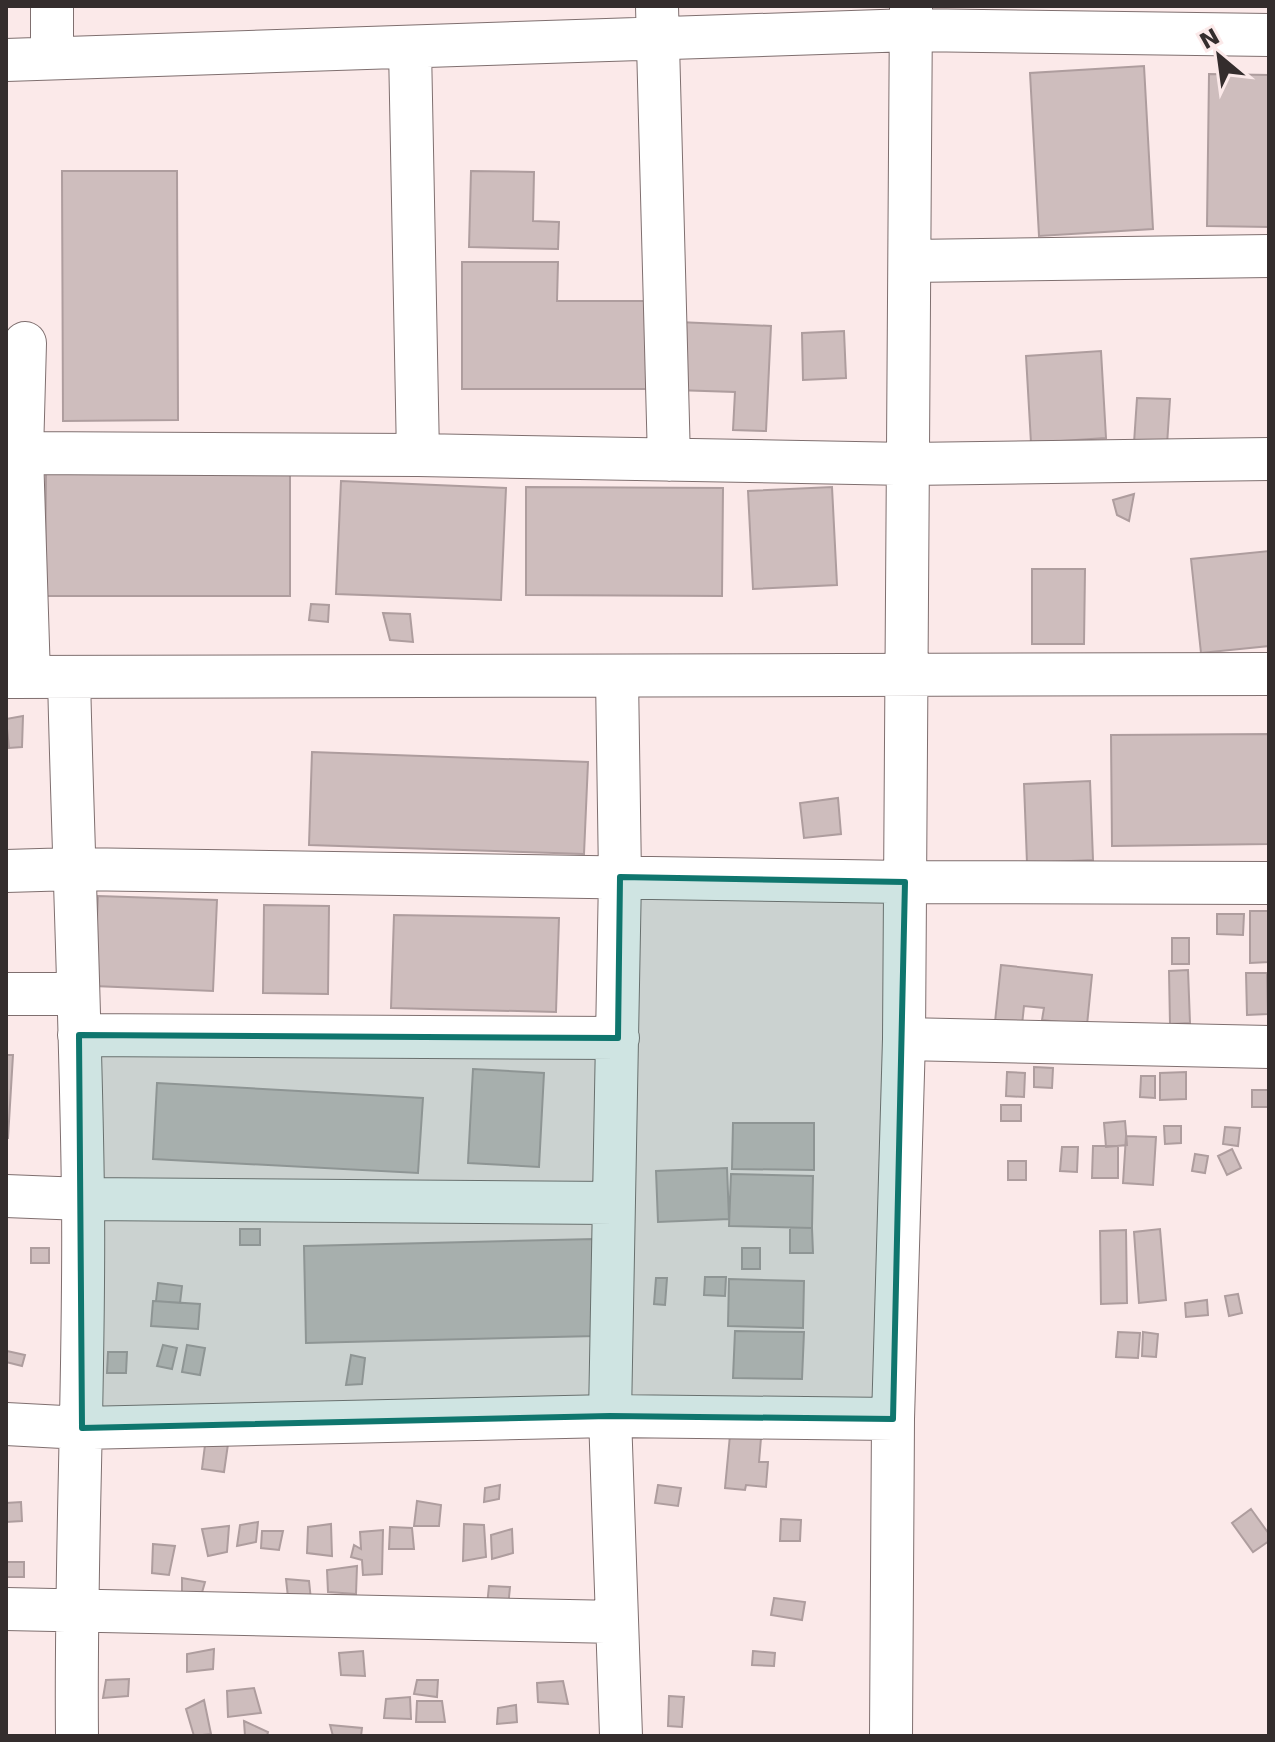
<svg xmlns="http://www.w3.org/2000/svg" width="1275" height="1742" font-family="'DejaVu Sans',sans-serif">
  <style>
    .building { fill: #cebdbd; stroke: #ae9d9e; stroke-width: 2 }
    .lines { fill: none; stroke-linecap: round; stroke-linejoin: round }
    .minor-casing { stroke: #7f6f6f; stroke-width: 44 }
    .minor { stroke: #fff; stroke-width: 42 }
    .marked { fill: #0f766e; fill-opacity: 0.2; stroke: #0f766e; stroke-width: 6; stroke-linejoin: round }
  </style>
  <rect width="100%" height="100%" fill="#fbe9e9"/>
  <path class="building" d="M1144,66l9,163 -114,7 -9,-163z
    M1209,74l60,1v152l-62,-1z
    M62,171h115l1,249 -115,1z
    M471,171l63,1 -1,49 26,1 -1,27 -89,-2z
    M462,262h96l-1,39h89v88h-184z
    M678,322l93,4 -5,105 -33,-1 2,-38 -60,-2z
    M844,331l2,47 -43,2 -1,-47z
    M1101,351l5,87 -75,5 -5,-87z
    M1137,398l33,1 -3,46 -33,-2z
    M290,471v125h-245l1,-124z
    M341,481l165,7 -5,112 -165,-6z
    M526,487l197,1 -1,108 -196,-1z
    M832,487l5,98 -84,4 -5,-98z
    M1134,494l-5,27 -12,-6 -4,-15z
    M1269,551v95l-68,7 -10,-94z
    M1032,569h53l-1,75h-52z
    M311,604l18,1 -1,17 -19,-2z
    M383,613l27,1 3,28 -23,-2z
    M23,716l-1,31 -13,1 -3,-29z
    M1269,734v110l-157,2 -1,-111z
    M312,752l276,10 -4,92 -275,-9z
    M1090,781l3,79 -66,3 -3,-79z
    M838,798l3,36 -37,4 -4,-35z
    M98,896l119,4 -4,91 -119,-5z
    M264,905l65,1 -1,88 -65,-1z
    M1250,911h19v51l-19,1z
    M1217,914h27l-1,21 -26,-1z
    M394,915l165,3 -3,94 -165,-4z
    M1172,938h17v26h-17z
    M1001,965l91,10 -5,50 -45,-5 2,-12 -20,-2 -2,19 -27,-3z
    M1188,970l2,53 -20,1 -1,-53z
    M1246,973h21l1,41 -21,1z
    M6,1055h7l-5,83h-2z
    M1034,1067l19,1 -1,20 -18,-1z
    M473,1069l71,4 -5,94 -71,-4z
    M1007,1072l18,1 -1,24 -18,-1z
    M1186,1072v27l-26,1v-27z
    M1141,1076h14v22l-15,-1z
    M157,1083l266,15 -5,75 -265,-14z
    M1252,1090h17v17h-17z
    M1001,1105h20v16h-20z
    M1125,1121l2,24 -21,2 -2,-24z
    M733,1123h81v47l-82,-1z
    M1164,1126h17v17l-16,1z
    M1225,1127l15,1 -2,18 -15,-2z
    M1126,1136l30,1 -3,48 -30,-2z
    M1093,1146h25v32h-26z
    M1062,1147h16l-1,25 -17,-1z
    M1232,1149l9,19 -14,7 -9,-19z
    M1195,1154l13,2 -3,17 -13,-2z
    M1008,1161h18v19h-18z
    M727,1168l2,51 -71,3 -2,-51z
    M731,1174l82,2 -1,52 -83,-2z
    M790,1228h22l1,25h-23z
    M240,1229h20v16h-20z
    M1160,1229l6,71 -27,3 -5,-71z
    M1126,1230l1,73 -26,1 -1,-73z
    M594,1239l2,97 -290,7 -2,-97z
    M31,1248h18v15h-18z
    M742,1248h18v21h-18z
    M705,1277h21l-1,19 -21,-1z
    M656,1278h11l-2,27 -11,-1z
    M729,1279l75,2 -1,47 -75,-2z
    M158,1283l24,3 -2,17 -24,-2z
    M1238,1294l4,19 -13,3 -4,-20z
    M1207,1300l1,15 -22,2 -1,-14z
    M153,1301l47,3 -2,25 -47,-3z
    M735,1331l69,1 -2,47 -69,-1z
    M1118,1332l22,1 -2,25 -22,-1z
    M1143,1332l15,2 -2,23 -14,-1z
    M163,1345l14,3 -5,21 -15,-3z
    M187,1345l18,3 -5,27 -18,-3z
    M7,1351l18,4 -3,11 -16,-4z
    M108,1352h19l-1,21h-19z
    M351,1355l14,3 -3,26 -16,1z
    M730,1435l31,3 -2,24h9l-2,25 -20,-2 -1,5 -20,-2z
    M228,1444l-4,28 -22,-3 3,-24z
    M500,1485l-1,14 -15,3 1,-14z
    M658,1485l23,3 -3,18 -23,-3z
    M417,1501l24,4 -2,21h-25z
    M21,1502l1,19 -16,1v-19z
    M1251,1509l18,25v7l-16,11 -21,-29z
    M781,1519l20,1 -1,21h-20z
    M258,1522l-2,20 -19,4 3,-21z
    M331,1524l1,32 -25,-3 1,-26z
    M464,1524l20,1 2,32 -23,4z
    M229,1526l-2,26 -19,4 -6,-27z
    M390,1527l22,1 2,21h-25z
    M512,1529l1,24 -21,6 -1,-24z
    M383,1530l-1,44 -19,1 -1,-15 -11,-3 3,-12 7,4 -1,-17z
    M262,1531h21l-4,19 -18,-2z
    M153,1544l22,2 -6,29 -17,-2z
    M6,1562h18v15h-18z
    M357,1566l-1,28 -28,-2 -1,-22z
    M182,1578l23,4 -6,21 -17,-1z
    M286,1579l23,2 2,19 -23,-3z
    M489,1586l21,1 -2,20 -21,-2z
    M774,1598l31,4 -3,18 -31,-5z
    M214,1649l-1,20 -26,3v-18z
    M363,1651l2,25 -24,-1 -2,-22z
    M753,1651l22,2 -1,13 -22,-1z
    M129,1679l-1,17 -25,2 3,-18z
    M417,1680h21l-1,17 -23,-3z
    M563,1681l5,23 -30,-2 -1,-19z
    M254,1688l7,25 -33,4 -1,-26z
    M669,1696l15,1 -2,30 -14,-1z
    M410,1697l1,22 -27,-1 2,-19z
    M204,1700l7,34 -17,2 -8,-27z
    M417,1701h25l3,21h-29z
    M516,1705l1,17 -20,2 1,-16z
    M244,1721l24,11 -1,4h-22z
    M330,1725l32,3 -1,8h-28z"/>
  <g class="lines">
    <g class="minor-casing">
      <path id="minor" d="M657,6l12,454
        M410,48l8,407
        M52,58v-52
        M6,60l905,-30 358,5
        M910,261l359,-5
        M25,343l-3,110 7,224
        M22,453l396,2 490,9 361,-5
        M617,676l3,201 -10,539 11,320
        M6,677l1263,-3
        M69,677c4,174 12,347 14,521 2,179 -8,358 -6,538
        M6,871l68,-2 831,13 364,1
        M6,994h72
        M79,1035l539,3
        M904,1039l365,8
        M6,1196l77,3 531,4
        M6,1424l76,4 528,-12 283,3
        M6,1609l611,13
        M891,1736l2,-317 11,-380 7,-1033"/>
    </g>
    <use href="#minor" class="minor"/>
  </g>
  <path class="marked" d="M620,877l285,5 -12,537 -283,-3 -528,12 -3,-393 539,3z"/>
  <rect width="1275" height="1742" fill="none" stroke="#342d2d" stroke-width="16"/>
  <g transform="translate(1219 56) rotate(331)" stroke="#fbe9e9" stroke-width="6" paint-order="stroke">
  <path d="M0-6L14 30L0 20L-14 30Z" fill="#342d2d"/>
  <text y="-12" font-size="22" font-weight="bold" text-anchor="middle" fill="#342d2d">N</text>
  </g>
</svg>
